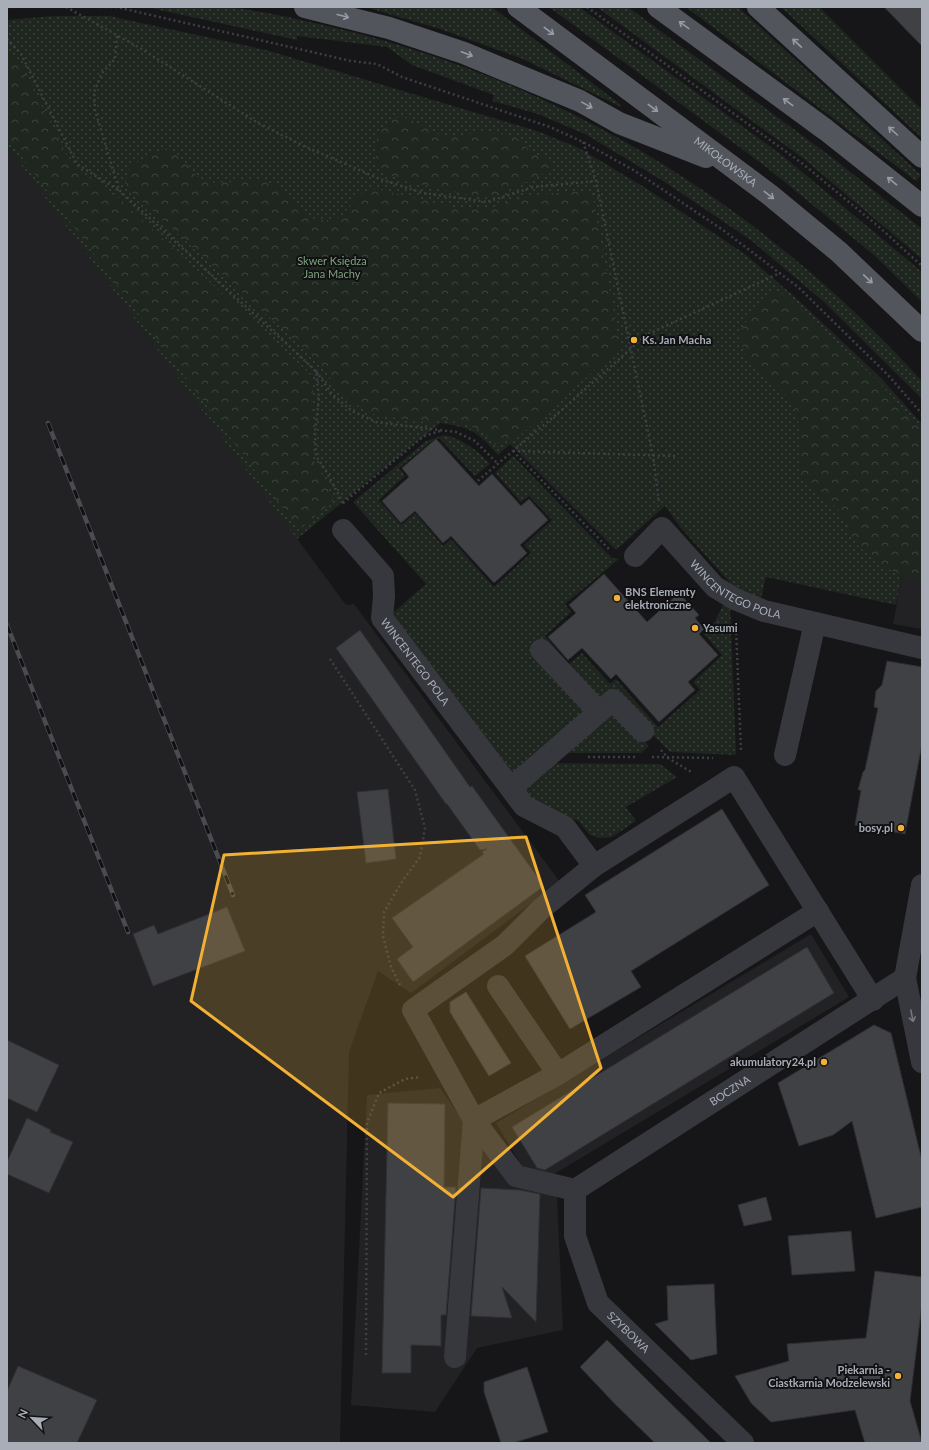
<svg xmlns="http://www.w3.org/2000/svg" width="929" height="1450" font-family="Lato,sans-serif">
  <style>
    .built { fill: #222225 }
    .green { fill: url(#green-dots) }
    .forest { fill: url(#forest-crowns) }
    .building { fill: #404145; stroke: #303034 }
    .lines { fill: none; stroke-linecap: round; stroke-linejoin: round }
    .path { stroke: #3d3f44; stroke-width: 2.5; stroke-dasharray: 2 3; stroke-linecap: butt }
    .minor { stroke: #37383d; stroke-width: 22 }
    .major { stroke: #53555c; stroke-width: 22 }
    .rail-casing { stroke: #4a4c52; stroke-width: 4.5 }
    .rail { stroke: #111113; stroke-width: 3; stroke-dasharray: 9; stroke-linecap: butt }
    .oneway { stroke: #979ba6 }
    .oneway2 { stroke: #757881 }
    .marked { fill: #f2b134; fill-opacity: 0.2; stroke: #f2b134; stroke-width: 3; stroke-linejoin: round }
    .poi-dot { fill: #f2b134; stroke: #111113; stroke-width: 1.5 }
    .labels { text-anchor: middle; stroke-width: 4; stroke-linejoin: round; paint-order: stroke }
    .street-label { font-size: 11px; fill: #a8adb8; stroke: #111113 }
    .park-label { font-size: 11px; fill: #7fa381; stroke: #111113 }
    .poi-label { font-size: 11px; font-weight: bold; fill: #a8adb8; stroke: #111113; text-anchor: start }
  </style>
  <defs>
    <pattern id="green-dots" width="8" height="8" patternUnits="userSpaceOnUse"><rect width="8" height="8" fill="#1e261f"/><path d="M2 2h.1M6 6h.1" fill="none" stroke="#3c433d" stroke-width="1.8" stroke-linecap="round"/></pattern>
    <pattern id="forest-crowns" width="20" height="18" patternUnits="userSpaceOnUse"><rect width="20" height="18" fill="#1e261f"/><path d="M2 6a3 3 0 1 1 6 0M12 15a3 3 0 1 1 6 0" fill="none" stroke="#3c433d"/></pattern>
  </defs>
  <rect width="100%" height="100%" fill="#161618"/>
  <path class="built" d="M7,146l339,459 8,-1 206,278 -149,111 -33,-22 -29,81 -9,391h-333z
    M902,576l20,4v49l-29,-5z
    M811,934l38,63 -303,182 -18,-3 -32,-53z
    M440,1088l65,92 52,17 6,133 -86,18 -42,64 -84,-7 16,-310z"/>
  <path class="green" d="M146,7c26,0 54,-2 80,0 38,4 76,13 114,22 227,55 426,180 582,352v18l-99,-98 -71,-60 -84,-57 -81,-49 -49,-21 -46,-13 2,-6 -82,-30 -25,-18 -90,-11v4z
    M365,7h127l124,94 5,4v2l-98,-48 -83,-30z
    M549,7h30l204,149 139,116v30l-48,-47 -109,-89z
    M597,7h31l206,152 88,70v30l-118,-100z
    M686,7h52l183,168 -5,6z
    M781,7h38l103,103v28z
    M54,16h55l157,34 271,81 42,17 65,39 101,67 51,44 85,80 41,46v156l-20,-4 -6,29 -130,-28 -5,21 -28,-12 -52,-58 -16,-22 -49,44 -106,-106 -12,11c-21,-24 -26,-27 -58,-32l-143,116 -290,-393v-126z
    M445,435c19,5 32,15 45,29l-15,12 -36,-38 -7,3 -33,27 6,8 -26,24 22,25 14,-12 28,33 8,-7 43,48 37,-34 -7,-8 28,-25 -23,-24 -8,6 -26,-29 18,-17 99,102 7,1 -54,45 6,8 -26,24 24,28 13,-11 28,31 6,-5 42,48 42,-37 -7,-8 29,-27 -18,-21 9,-9 12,-24 5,2 6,152 -66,-3 -57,-57 -78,68 125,1 17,13 -51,30 10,14 -24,16 -12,1 -10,-3 -12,-14 -52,-23 -138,-181 38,-33 -73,-82 73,-61z
    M613,707l36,39 -8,7h-82z"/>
  <path class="forest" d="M7,48l10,10 56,109 41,27 196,180 3,18 -2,64 15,25 7,20 -34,29 -292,-393z
    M400,117l10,2 34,18 39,-5 24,3 11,4 16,16 17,4 2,5c-5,5 -12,13 -19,15 -10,4 -36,15 -46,17 -13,2 -103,-17 -109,-27 -2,-2 -2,-7 -2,-9 -6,-18 5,-38 23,-43z
    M163,149c7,2 14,5 19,10 9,8 13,20 27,23 22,4 47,-9 67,4 20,13 24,37 54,34 18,-2 21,-22 35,-28 4,-2 9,-2 12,-3l80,19 30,1 50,-15 55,-3 28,157 -110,96 -7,-5 -8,6 -11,-13 -24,-10 -19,-3 -9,4 -56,-8 -27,-14 -15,-17 -13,-20 -195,-177c-4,-21 21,-32 37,-38z
    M776,292l6,1 96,88 44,50v149c-6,-1 -15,-1 -21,-4 -10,-5 -37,-23 -44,-32 -9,-11 -10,-26 -21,-36 -13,-13 -29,-15 -35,-37 -2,-9 1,-18 0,-27 0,-11 -3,-25 -6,-36 -4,-12 -25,-30 -37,-34 -10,-15 -25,-34 -12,-52 7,-10 18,-17 24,-29z"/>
  <path class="building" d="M884,7h38v39z
    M436,439l43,47 13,-12 29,32 8,-7 19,21 -28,25 7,8 -33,30 -43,-47 -8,7 -28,-32 -14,12 -19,-22 27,-24 -7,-9z
    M604,574l43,48 32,-29 20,22 -4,3 9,11 -5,5 19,21 -30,27 7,8 -36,32 -43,-48 -5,5 -29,-31 -14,12 -20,-23 28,-24 -7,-8z
    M360,630l110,157 2,-1 72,100 -131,96 -16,-23 16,-12 -21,-29 92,-64 -2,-2 5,-3 -7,1 -33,-46h-1l-110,-156z
    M887,661l35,6v77l-17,90 -50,-9 6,-35h-3l5,-18 2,-2 13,-62 -4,-1 2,-16 6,-6z
    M388,789l8,70 -30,4 -9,-71z
    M722,809l47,76 -138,86 10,16 -71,42 -45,-73 71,-44 -11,-17z
    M227,907l18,44 -92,35 -20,-52 21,-9 4,9z
    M807,947l27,46 -289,177 -8,-2 -25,-41z
    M466,992l45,71 -22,13 -39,-64v-10z
    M874,1025l17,8 31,128v46l-46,11 -24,-97 -19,14 -34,11 -21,-63z
    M7,1040l52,25 -22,47 -30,-14z
    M388,1103l57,1 -1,83h12l-10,128h-5v31l-30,-1v28h-29z
    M27,1118l24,12 -1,2 23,10 -24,51 -42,-19v-12z
    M481,1188l39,2 20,4 -4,128 -34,-35 10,31 -41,-2z
    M766,1197l6,23 -28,6 -6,-21z
    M851,1231l4,40 -63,4 -4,-39z
    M875,1271l47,6v27l-12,97 12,42h-57l-10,-33 -84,12 -20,-19 -16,-27 54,-15 -2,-17 79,-6z
    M714,1284l3,70 -26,6 -36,-36 13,-4 -1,-34z
    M607,1340l47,47 57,56h-56l-40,-39 -35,-37z
    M18,1366l79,34 -20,43h-70v-52z
    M527,1367l21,65 -35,11h-12l-17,-51v-10z"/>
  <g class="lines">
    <path class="path" d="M7,7h6
      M66,7l74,41 118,75 48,24 74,32 43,14 64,9 46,-15 63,-6
      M100,7h16l235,54 26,3 25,13 148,50 33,15 52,29 88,59 75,57 90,88 34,39
      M587,7l216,157 75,62 44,40
      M117,36l-2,23 -13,14 -8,19 1,18 24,80 197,181
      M7,39l14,15 56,110 41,26
      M583,142l13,39 57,275 6,46
      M513,451l96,98
      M513,451l164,5
      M474,484l97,-82 75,-67 134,-62
      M343,503l-17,-32 -10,-15 -1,-24 4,-34 -3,-27 16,23 20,17 24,11 80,10 19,9 23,23
      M343,503l81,-67 16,-5
      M736,628l5,123
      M330,659l85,131 10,38 -5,29 -17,23 -19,32 -1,24 8,31 10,20
      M661,750l7,8 25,15
      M588,757h47
      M652,757l61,1
      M366,1355l1,-232 12,-30 26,-14 16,-2"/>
    <g class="minor">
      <path id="s1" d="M343,530l40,46 1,20 -2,22 142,188 41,21 29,39"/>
      <path id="s2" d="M635,556l27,-28 53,59 20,12 29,12 158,37"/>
      <path d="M599,712l14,-12 30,31"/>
      <path d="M785,755l30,-132"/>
      <path d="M511,788l88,-76 -58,-62"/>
      <path d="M922,885l-17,93 17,84"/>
      <path d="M498,986l60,88"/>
      <path d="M474,1120l84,-46 260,-163"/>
      <path d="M575,1190l-59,-14 -42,-56 -61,-110 92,-65 36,-36 53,-43 123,-78 17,-11 139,223"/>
      <path id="s3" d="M575,1190l330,-212"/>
      <path id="s4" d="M575,1190v46l23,67 145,140"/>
      <path d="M455,1357l19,-237"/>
    </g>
    <g class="major">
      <path d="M305,7l84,21 75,25 116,48 39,22 87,34"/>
      <path id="s5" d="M518,7l252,188 69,57 83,79"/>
      <path d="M658,7l168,123 96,76"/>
      <path d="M758,7l164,150"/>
    </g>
    <g class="rail-casing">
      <path id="rail" d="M48,423l185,472
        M7,625l121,307"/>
    </g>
    <use href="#rail" class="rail"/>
  </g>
  <defs><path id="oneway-shaft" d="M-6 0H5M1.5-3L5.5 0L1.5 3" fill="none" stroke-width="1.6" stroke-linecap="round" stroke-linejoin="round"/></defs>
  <g class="oneway">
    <use href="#oneway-shaft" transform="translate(343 16) rotate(15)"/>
    <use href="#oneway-shaft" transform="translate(684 25) rotate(-144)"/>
    <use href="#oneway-shaft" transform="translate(549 31) rotate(37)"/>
    <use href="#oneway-shaft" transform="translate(797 43) rotate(-137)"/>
    <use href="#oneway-shaft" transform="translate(467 54) rotate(21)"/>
    <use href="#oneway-shaft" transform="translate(788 102) rotate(-143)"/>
    <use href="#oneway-shaft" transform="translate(587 105) rotate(29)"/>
    <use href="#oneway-shaft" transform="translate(653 108) rotate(37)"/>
    <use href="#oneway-shaft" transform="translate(893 131) rotate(-138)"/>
    <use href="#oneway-shaft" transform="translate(892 181) rotate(-141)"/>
    <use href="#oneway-shaft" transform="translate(769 195) rotate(38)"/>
    <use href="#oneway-shaft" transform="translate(868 279) rotate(43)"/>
  </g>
  <use class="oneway2" href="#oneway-shaft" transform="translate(912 1016) rotate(79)"/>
  <path class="marked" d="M526,837l75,231 -148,129 -262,-196 33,-146z"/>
  <g class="poi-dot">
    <circle cx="634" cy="340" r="4"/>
    <circle cx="617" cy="598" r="4"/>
    <circle cx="695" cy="628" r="4"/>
    <circle cx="901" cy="828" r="4"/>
    <circle cx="824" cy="1062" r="4"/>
    <circle cx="898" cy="1376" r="4"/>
  </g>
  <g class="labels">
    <g class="street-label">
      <text dy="4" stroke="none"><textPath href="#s5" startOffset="259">MIKOŁOWSKA</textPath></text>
      <text dy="4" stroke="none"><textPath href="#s2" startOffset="137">WINCENTEGO POLA</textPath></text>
      <text dy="4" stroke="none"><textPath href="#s1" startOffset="158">WINCENTEGO POLA</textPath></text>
      <text dy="4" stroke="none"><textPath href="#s3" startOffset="184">BOCZNA</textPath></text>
      <text dy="4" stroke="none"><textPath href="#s4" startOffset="159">SZYBOWA</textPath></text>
    </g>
    <g class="park-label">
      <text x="332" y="265">Skwer Księdza<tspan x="332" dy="13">Jana Machy</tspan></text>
    </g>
    <g class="poi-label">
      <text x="642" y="344">Ks. Jan Macha</text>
      <text x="625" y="596">BNS Elementy<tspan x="625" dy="13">elektroniczne</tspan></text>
      <text x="703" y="632">Yasumi</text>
      <text x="893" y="832" text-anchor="end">bosy.pl</text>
      <text x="816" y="1066" text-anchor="end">akumulatory24.pl</text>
      <text x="890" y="1374" text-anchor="end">Piekarnia -<tspan x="890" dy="13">Ciastkarnia Modzelewski</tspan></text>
    </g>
  </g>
  <rect width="929" height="1450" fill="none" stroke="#a8adb8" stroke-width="16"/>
  <g transform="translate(32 1418) rotate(295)" stroke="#111113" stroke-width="3" paint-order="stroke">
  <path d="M0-3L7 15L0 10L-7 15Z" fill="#a8adb8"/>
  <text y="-6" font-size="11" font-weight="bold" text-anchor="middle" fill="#a8adb8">N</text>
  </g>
</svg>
